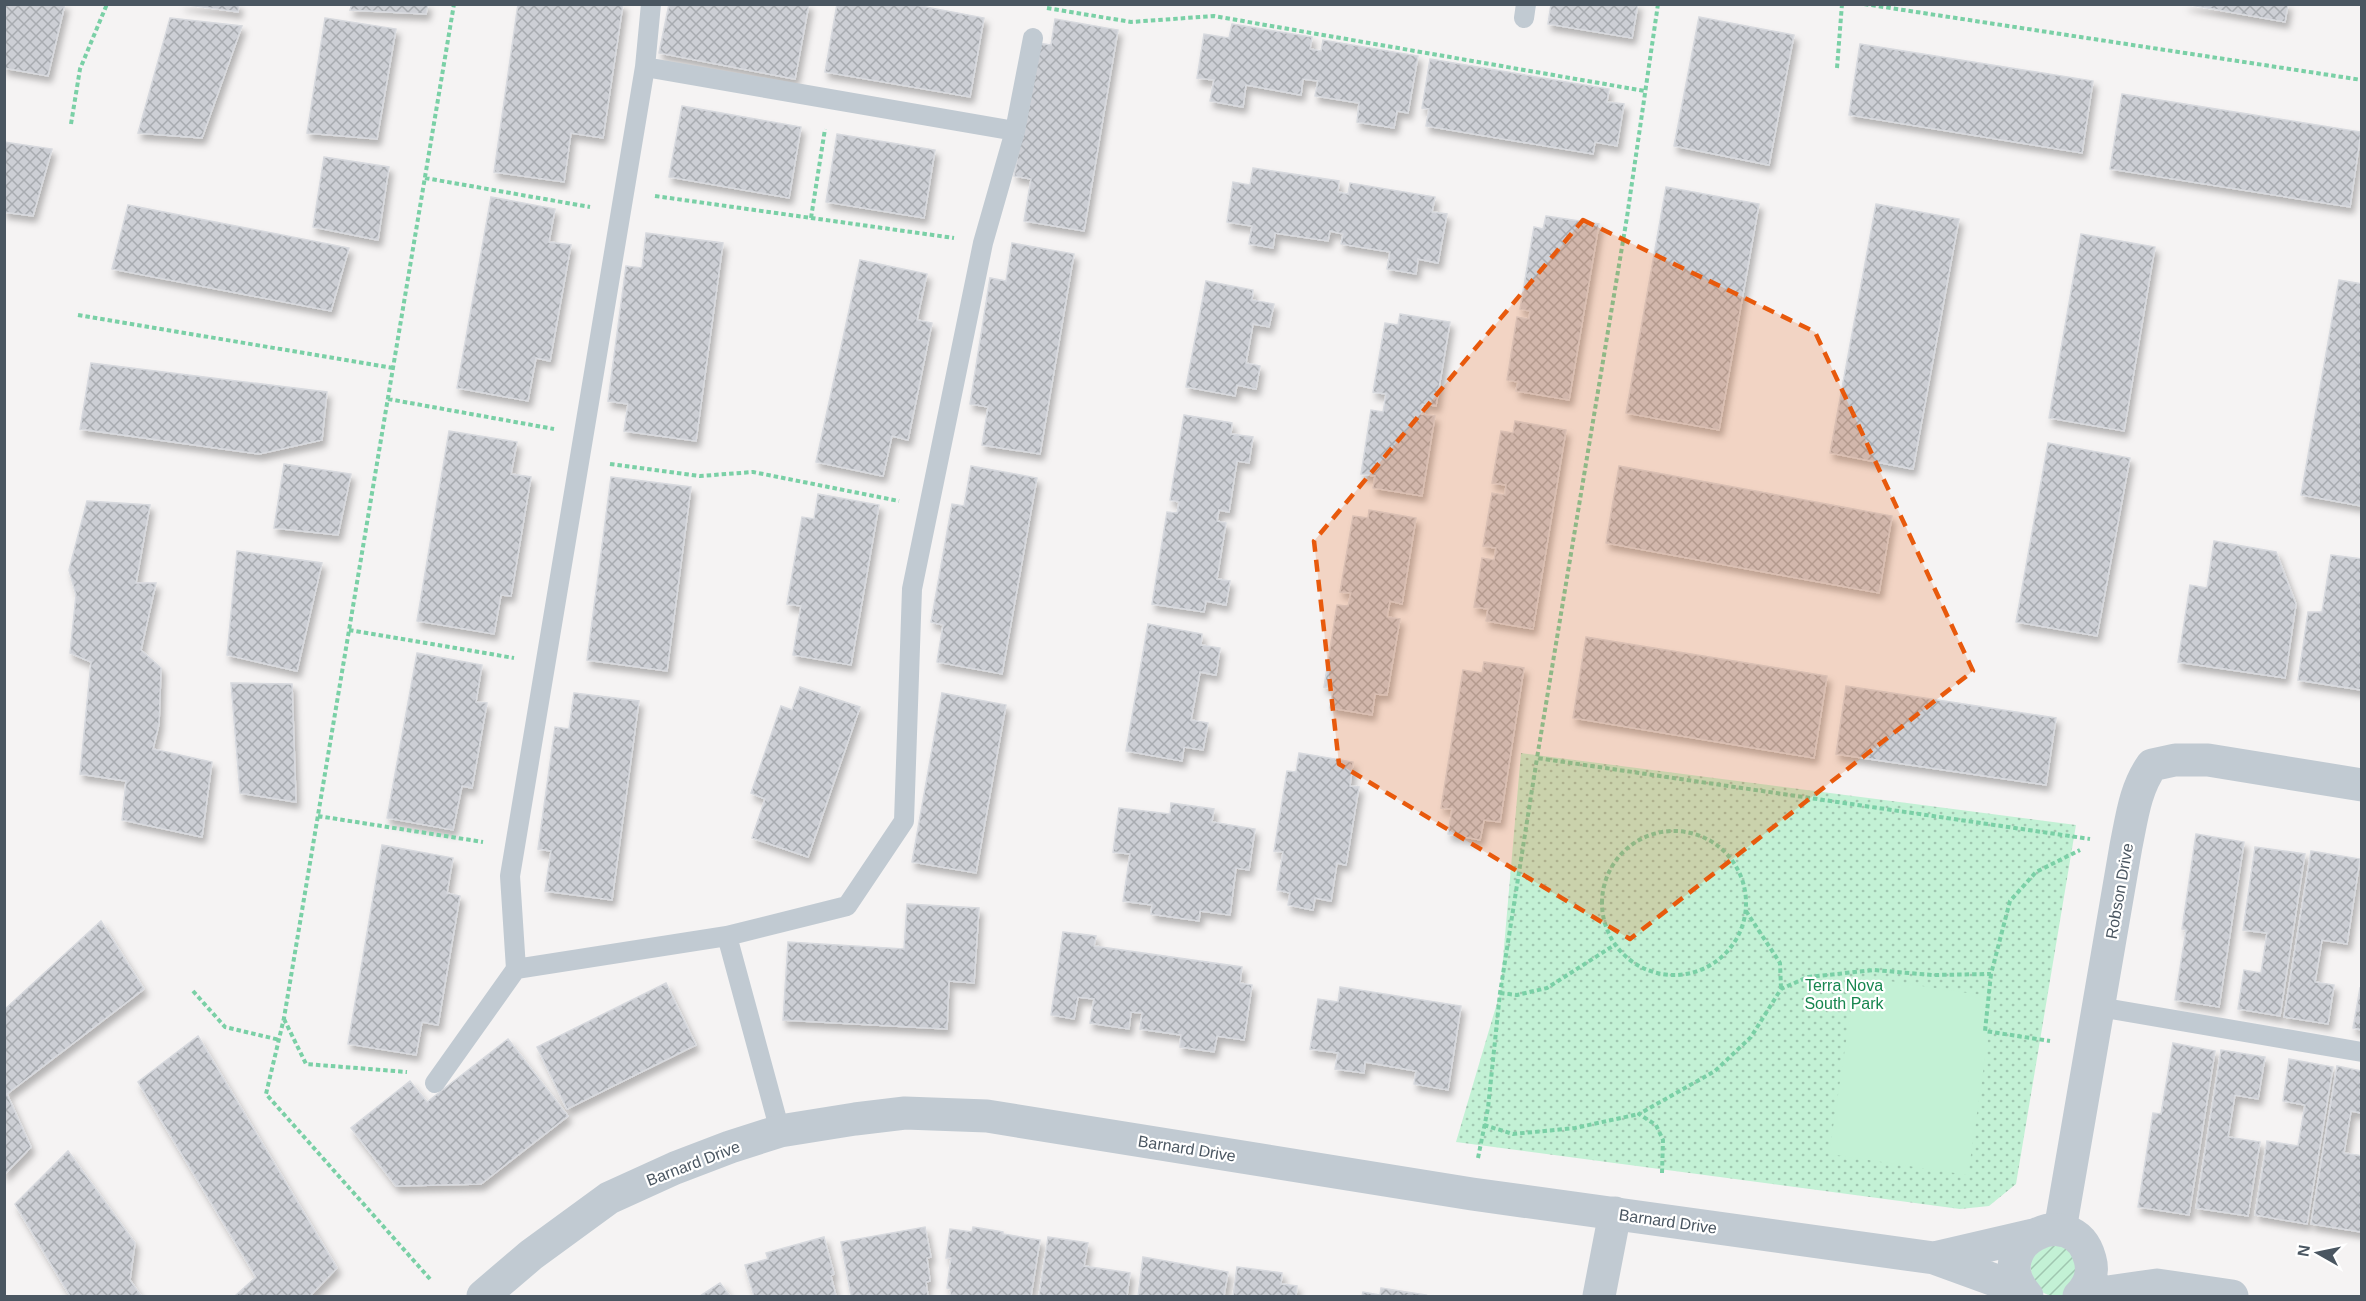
<svg xmlns="http://www.w3.org/2000/svg" width="2366" height="1301" font-family="Arial,sans-serif">
  <style>
    .grass { fill: url(#grass-dots) }
    .garden { fill: url(#garden-furrows) }
    .pitch { fill: #c3f1d5 }
    .building { fill: url(#building-cross-hatch); stroke: #d7d9de; stroke-width: 1.5; filter: url(#shadow) }
    .lines { fill: none; stroke-linecap: round; stroke-linejoin: round }
    .path { stroke: #7ad0a6; stroke-width: 4; stroke-dasharray: 4.5 3; stroke-linecap: butt }
    .service { stroke: #c1cad2; stroke-width: 20 }
    .minor { stroke: #c1cad2; stroke-width: 33 }
    .tertiary { stroke: #c1cad2; stroke-width: 33 }
    .marked { fill: #e8590c; fill-opacity: 0.2; stroke: #e8590c; stroke-width: 4.5; stroke-dasharray: 12 8; stroke-linejoin: round }
    .labels { text-anchor: middle; stroke-width: 4.5; stroke-linejoin: round; paint-order: stroke }
    .street-label { font-size: 16px; fill: #4a5661; stroke: #fff }
    .park-label { font-size: 16px; fill: #17864f; stroke: #fff }
  </style>
  <defs>
    <pattern id="grass-dots" width="8" height="8" patternUnits="userSpaceOnUse" patternTransform="scale(1.5)"><rect width="8" height="8" fill="#c3f1d5"/><path d="M2 2h.1M6 6h.1" fill="none" stroke="#a0c6b0" stroke-width="1.8" stroke-linecap="round"/></pattern>
    <pattern id="garden-furrows" width="10" height="10" patternUnits="userSpaceOnUse" patternTransform="scale(1.5)"><rect width="10" height="10" fill="#c3f1d5"/><path d="M-1 1l2-2M0 10L10 0M9 11l2-2" fill="none" stroke="#a0c6b0"/></pattern>
    <pattern id="building-cross-hatch" width="8" height="8" patternUnits="userSpaceOnUse" patternTransform="scale(1.5)"><rect width="8" height="8" fill="#cdcfd5"/><path d="M0 0l8 8M0 8l8-8" fill="none" stroke="#a8abb0"/></pattern>
    <filter id="shadow"><feDropShadow dx="3.5" dy="6" stdDeviation="3" flood-color="#0004"/></filter>
  </defs>
  <rect width="100%" height="100%" fill="#f5f3f3"/>
  <path class="grass" d="M1521,753l555,72 -60,359 -27,22 -29,3 -504,-67 44,-149z"/>
  <path class="garden" d="M2051,1241l31,15 -14,39c-29,6 -39,-12 -37,-37z"/>
  <path class="pitch" d="M1856,976l138,21 -26,178 -139,-21z"/>
  <path class="building" d="M4,4h61l-17,72 -44,-8z
    M181,4h58l-1,8z
    M352,4h76l-2,10 -76,-4z
    M518,4h105l-20,134 -32,-5 -7,49 -70,-10z
    M669,4h140l-14,75 -136,-26z
    M837,4h73l74,14 -14,79 -145,-25z
    M1551,4h87l-6,34 -84,-14z
    M2185,4h103l-3,18z
    M1699,17l95,18 -25,130 -95,-19z
    M170,18l72,8 -40,112 -64,-5z
    M325,18l71,11 -19,110 -70,-6z
    M1055,19l63,11 -34,201 -60,-10 7,-42 -17,-3 24,-133 13,2z
    M1232,24l80,13 -2,12 11,2 2,-11 95,16 -10,57 -11,-2 -3,17 -37,-6 2,-19 -44,-7 3,-15 -15,-2 -2,16 -55,-10 -3,22 -33,-6 4,-21 -17,-2 7,-44 25,4z
    M1860,44l233,37 -11,72 -233,-38z
    M1430,59l179,30 -2,13 17,2 -7,42 -22,-4 -2,12 -167,-28 3,-17 -7,-1z
    M2122,94l239,38 -11,75 -240,-38z
    M682,106l119,21 -12,71 -120,-21z
    M837,134l98,16 -11,68 -98,-16z
    M4,142l48,7 -19,67 -29,-4z
    M324,157l65,10 -11,73 -65,-13z
    M1253,168l86,13 -1,11 10,2 2,-11 85,14 -3,15 15,2 -9,49 -20,-4 -2,15 -29,-5 3,-17 -49,-8 2,-10 -13,-3 -2,10 -53,-8 -2,15 -24,-4 3,-18 -25,-4 6,-40 17,3z
    M1666,187l93,17 -40,226 -93,-17z
    M491,197l64,12 -6,33 22,3 -21,116 -14,-3 -8,43 -71,-13z
    M1876,204l83,15 -46,250 -83,-16z
    M128,205l221,43 -18,63 -219,-42z
    M1546,216l53,8 -30,176 -53,-9 2,-9 -11,-2 10,-63 12,2 1,-8 -10,-2 14,-82 9,2z
    M646,233l77,10 -27,198 -72,-10 4,-27 -20,-3 18,-135 16,2z
    M2081,234l74,13 -31,184 -75,-13z
    M1012,243l62,11 -34,200 -58,-9 6,-38 -18,-3 20,-126 16,3z
    M860,260l67,14 -10,46 15,3 -24,117 -16,-4 -9,40 -67,-14z
    M2339,280l23,4v222l-61,-11z
    M1206,281l47,9 -1,10 22,4 -5,23 -16,-3 -7,39 14,3 -4,23 -19,-4 -2,11 -49,-9z
    M1400,314l50,8 -14,84 -13,-2 -2,10 14,2 -13,80 -49,-8 2,-12 -14,-2 10,-64 12,2 3,-18 -13,-2 12,-69 13,2z
    M91,363l236,29 -5,48 -63,14 -179,-25z
    M1184,415l48,8 -1,11 22,3 -4,26 -12,-2 -8,51 -10,-2 -2,11 9,2 -9,56 13,2 -4,24 -20,-4 -2,11 -52,-8 15,-92 10,1 2,-11 -9,-2z
    M1515,421l51,9 -33,199 -47,-8 2,-12 -14,-2 8,-49 12,2 2,-12 -13,-2 9,-53 13,2 1,-10 -14,-2 9,-52 12,2z
    M449,431l68,11 -6,32 20,3 -20,119 -10,-1 -7,39 -77,-13z
    M2048,443l82,15 -33,178 -81,-14z
    M284,464l67,10 -13,61 -64,-7z
    M971,466l66,12 -35,196 -65,-12 6,-37 -12,-3 21,-118 12,2z
    M1619,466l273,50 -13,77 -273,-50z
    M611,477l80,10 -24,184 -80,-11z
    M818,494l61,11 -28,160 -58,-10 8,-49 -14,-2 15,-87 12,2z
    M87,501l63,4 -14,78h20l-15,67 20,18 -2,56 -6,25 59,13 -10,75 -80,-17 4,-39 -46,-7 11,-112 -21,-9 6,-58 -7,-25z
    M1369,510l47,8 -14,86 -12,-3 -3,16 13,2 -13,76 -12,-1 -3,21 -42,-7 3,-20 -9,-1 13,-82 11,1 3,-13 -11,-1 13,-76 15,2z
    M2214,541l62,11 20,52 -11,74 -107,-16 12,-77 17,3z
    M237,551l85,12 -25,108 -70,-16z
    M2331,555l31,4v131l-64,-10 10,-68h14z
    M1148,624l54,10 -1,11 19,3 -4,27 -16,-3 -9,48 17,3 -5,27 -19,-3 -2,14 -56,-10z
    M1586,637l241,39 -13,82 -241,-40z
    M417,653l65,12 -6,37 11,1 -15,85 -10,-2 -9,44 -66,-12z
    M1484,662l40,6 -24,154 -16,-2 -4,20 -32,-6 4,-25 -11,-1 22,-138 19,3z
    M231,683l61,1 4,118 -56,-9z
    M1846,686l210,32 -10,67 -210,-31z
    M800,687l60,20 -52,150 -56,-19 13,-39 -14,-6 30,-87 11,4z
    M574,693l65,8 -27,199 -67,-9 6,-40 -13,-2 17,-122 14,2z
    M942,693l64,12 -30,168 -64,-11z
    M1299,753l54,9 -3,24 9,1 -13,78 -9,-2 -6,38 -16,-3 -2,12 -25,-5 2,-12 -13,-3 6,-38 -9,-1 13,-80 9,1z
    M1171,803l43,6 -2,13 43,7 -6,41 -13,-2 -6,47 -30,-4 -1,10 -48,-7 1,-9 -29,-4 7,-47 -17,-2 6,-44 51,6z
    M2196,834l48,8 -25,165 -44,-7 11,-70 -4,-1z
    M382,845l71,13 -6,35 13,3 -22,129 -16,-3 -6,33 -68,-11z
    M2255,847l50,7 -25,162 -42,-7 6,-39 17,3 6,-40 -24,-3z
    M2311,851l49,8 -13,85 -25,-4 -7,42 19,3 -6,39 -44,-7z
    M907,904l72,4 -5,75 -25,-2 -2,48 -164,-9 5,-78 116,7z
    M101,921l43,68 -137,105 24,53 -27,28v-165z
    M1063,932l33,4 -2,10 148,21 -2,16 12,2 -8,55 -27,-4 -3,16 -34,-5 1,-12 -41,-6 2,-16 -11,-1 -2,17 -39,-6 4,-24 -16,-2 -4,22 -23,-4z
    M666,983l30,62 -129,64 -30,-62z
    M1340,987l121,19 -13,84 -34,-6 2,-13 -51,-9 -1,11 -29,-4 3,-16 -28,-4 8,-50 20,3z
    M2360,988l2,1v41l-9,-2z
    M198,1036l139,232 -27,28h-75l21,-19 -118,-195z
    M508,1039l60,77 -87,68 -85,2 -45,-58 59,-47 17,21z
    M2173,1043l42,8 -26,164 -51,-8 15,-94 8,1z
    M2221,1050l44,7 -7,42 -23,-4 -7,42 32,5 -12,74 -52,-8z
    M2289,1059l44,8 -26,157 -52,-9 12,-74 31,5 7,-41 -22,-4z
    M2337,1066l25,5v42l-11,-2 -7,42 18,3v76l-51,-8z
    M68,1151l67,92 -5,37 11,16h-71l-55,-92z
    M925,1227l6,30 -4,1 3,23 -4,1 2,14h-77l-10,-54z
    M973,1227l30,5v2l37,6 -9,56h-81l1,-7 -4,-1 4,-30h-5l4,-29 22,3z
    M824,1237l10,37 -3,2 5,20h-82l-9,-31 23,-6 -2,-6z
    M1048,1237l40,6 -4,23 46,7 -3,23h-88z
    M1143,1257l85,15 -4,24h-86z
    M1237,1267l45,6 -1,11 16,2 -1,10h-63z
    M720,1283l10,13h-30z
    M1381,1288l45,7 -1,1h-63l1,-4 17,3z"/>
  <g class="lines">
    <path class="path" d="M1658,4l-31,213 -90,541 553,81
      M1864,4l498,76
      M1047,8l84,14 83,-6 431,75
      M1837,68l5,-64
      M71,124l9,-55 27,-65
      M425,178l165,29
      M655,196l299,42
      M811,218l14,-89
      M78,315l315,53
      M388,399l166,30
      M610,464l90,12 53,-4 146,29
      M349,630l165,28
      M318,816l165,26
      M1602 903a72 72 0 1 1 144 0a72 72 0 1 1-144 0Z
      M1746,911l34,52 1,26
      M1991,974l-6,57 65,10
      M193,991l32,36 55,13
      M1500,993l17,2 30,-7 69,-44
      M284,1019l22,45 101,8
      M1484,1125l29,9 62,-6 64,-14
      M1478,1158l10,-50 12,-115 37,-235
      M1662,1173l1,-33 -7,-15 -17,-11 76,-43 36,-34 30,-48 27,-12 66,-7 58,5 59,-1 19,-73 26,-29 44,-22
      M430,1279l-164,-185 18,-76 170,-1014"/>
    <path class="service" d="M1524,18l2,-14
      M645,67l370,64
      M727,936l53,195
      M516,969l211,-33 120,-30 57,-85 8,-232 71,-346 32,-112 18,-93
      M2099,1007l263,45
      M435,1083l81,-114 -6,-93 135,-809 6,-63"/>
    <path class="minor" d="M2060,1230l66,-384c6,-29 9,-57 26,-81l23,-5h33l154,25
      M1599,1296l16,-83"/>
    <path class="tertiary" d="M1934,1258l99,-23
      M483,1296l48,-41 78,-57 66,-30 55,-21 50,-16 75,-12 50,-6 82,3 485,78 462,64 88,32
      M2027,1296c-46,-51 46,-99 63,-37 4,14 -1,27 -11,37
      M2080,1296l77,-11 75,11"/>
  </g>
  <path class="marked" d="M1583,220l232,112 158,339 -343,268 -291,-175 -25,-223z"/>
  <g class="labels">
    <g class="street-label">
      <text transform="translate(2119 891) rotate(-80)" y="6">Robson Drive</text>
      <text transform="translate(1187 1148) rotate(9)" y="6">Barnard Drive</text>
      <text transform="translate(693 1163) rotate(-21)" y="6">Barnard Drive</text>
      <text transform="translate(1668 1221) rotate(8)" y="6">Barnard Drive</text>
    </g>
    <g class="park-label">
      <text x="1844" y="991">Terra Nova<tspan x="1844" dy="18">South Park</tspan></text>
    </g>
  </g>
  <rect width="2366" height="1301" fill="none" stroke="#4a5661" stroke-width="12"/>
  <g transform="translate(2318 1253) rotate(279)" stroke="#ffffff" stroke-width="4.5" paint-order="stroke">
  <path d="M0-4.5L10 22L0 15L-10 22Z" fill="#4a5661"/>
  <text y="-9" font-size="16" font-weight="bold" text-anchor="middle" fill="#4a5661">N</text>
  </g>
</svg>
